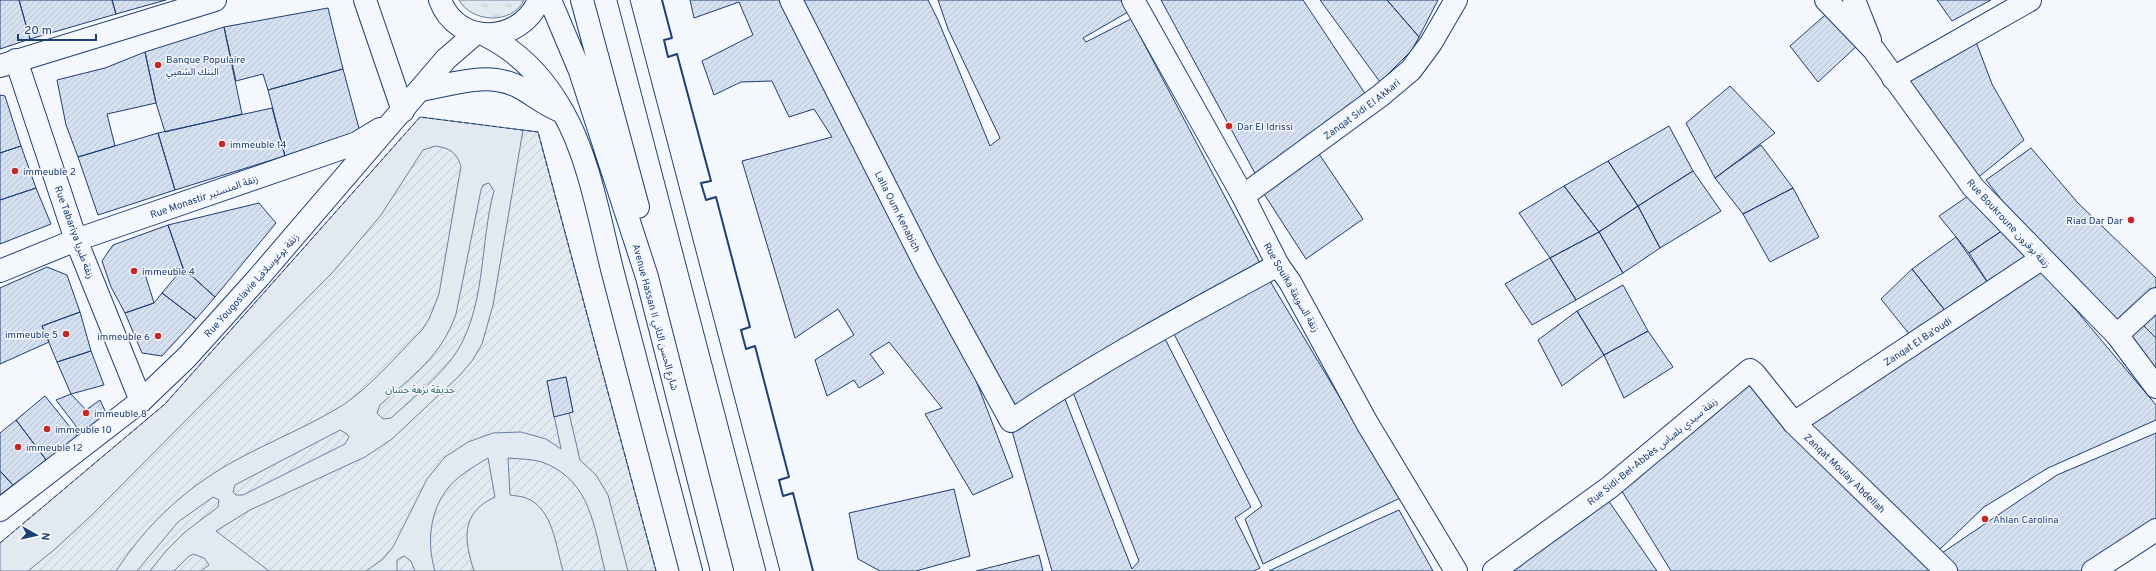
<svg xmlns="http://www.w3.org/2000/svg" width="2156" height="571" font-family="Overpass,'Noto Sans Arabic',sans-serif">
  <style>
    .grass { fill: url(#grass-tufts); stroke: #687fa3 }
    .park { fill: #e3e9f0; stroke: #687fa3 }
    .garden { fill: url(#garden-furrows); stroke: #687fa3 }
    .building { fill: url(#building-hatch); stroke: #1d3f73 }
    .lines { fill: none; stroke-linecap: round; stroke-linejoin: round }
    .minor-casing { stroke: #1d3f73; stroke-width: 24 }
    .major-casing { stroke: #1d3f73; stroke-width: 24 }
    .minor { stroke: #f4f7fb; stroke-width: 22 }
    .major { stroke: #f4f7fb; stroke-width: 22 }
    .tram { stroke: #1d3f73; stroke-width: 1 }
    .fence { stroke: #1d3f73; stroke-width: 1; stroke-dasharray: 5 2; stroke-linecap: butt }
    .wall { stroke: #1d3f73; stroke-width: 2 }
    .poi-dot { fill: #c62828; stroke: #f4f7fb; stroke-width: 1.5 }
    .labels { text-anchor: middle; stroke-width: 3; stroke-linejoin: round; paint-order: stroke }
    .poi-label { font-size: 10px; fill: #1d3f73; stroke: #f4f7fb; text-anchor: start }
    .street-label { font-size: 10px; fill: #1d3f73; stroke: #f4f7fb }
    .park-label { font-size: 10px; fill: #2c6c60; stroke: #f4f7fb }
  </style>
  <defs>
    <pattern id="grass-tufts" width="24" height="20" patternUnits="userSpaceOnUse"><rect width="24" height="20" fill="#e3e9f0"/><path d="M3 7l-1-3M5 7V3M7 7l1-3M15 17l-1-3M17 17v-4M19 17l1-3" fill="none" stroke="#c2c9d1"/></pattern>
    <pattern id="garden-furrows" width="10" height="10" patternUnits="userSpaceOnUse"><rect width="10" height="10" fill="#e3e9f0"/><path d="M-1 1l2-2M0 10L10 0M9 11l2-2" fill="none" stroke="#c2c9d1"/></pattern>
    <pattern id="building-hatch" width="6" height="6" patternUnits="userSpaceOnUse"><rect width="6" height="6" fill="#d5e0f0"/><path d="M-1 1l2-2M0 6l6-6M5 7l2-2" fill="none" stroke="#b6c1d1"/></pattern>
  </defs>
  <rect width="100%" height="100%" fill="#f4f7fb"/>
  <path class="grass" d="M459,0h65c-12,25 -52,23 -65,0z"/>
  <path class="park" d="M420,117l118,15 118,439h-656v-28l165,-139z"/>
  <path class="garden" d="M523,130l15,2 118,439h-28l-20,-76 -12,-20 -16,-15 -11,-47 4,-1 -7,-35 -19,4 14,68 -15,-10 -25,-7 -28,1 -25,9 -23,15 -18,22 -34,68 -10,12 -17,12h-97l-53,-40 34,-21 115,-53 27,-18 67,-63 13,-15 10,-17 11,-39z
    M435,146c15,2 21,6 26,20l-22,128 -10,25 -7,11c-24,24 -55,61 -84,78 -40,24 -85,40 -124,65 -40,26 -72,58 -98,98h-88l27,-22 38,-35 240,-242 48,-57 42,-65z
    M489,183l5,8c-14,51 -8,110 -35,157 -13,23 -48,52 -68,70l-8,1 -6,-6 3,-8c33,-30 61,-48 76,-91l25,-124 2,-5z
    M340,430l7,4 2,3 -4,7 -102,51h-7l-3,-3 2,-7z
    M488,458l7,39c-35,16 -31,43 -21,74h-39c-10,-33 -4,-71 24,-94 9,-7 19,-13 29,-19z
    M508,458c11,1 24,1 34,4 49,18 52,65 63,109h-42c-7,-24 -10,-63 -37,-73 -5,-2 -11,-2 -16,-3z
    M213,497l6,3 -1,7 -33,25 -19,19 -16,20h-13l41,-49z
    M193,554l11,4 5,7 -8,6h-27l14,-14z
    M404,556l7,5 4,10h-18v-11z"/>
  <path class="building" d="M0,0h19l11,39 -30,10z
    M19,0h93l4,14 -86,25z
    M112,0h54l-50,14z
    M690,0h95l123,255 38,65 28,55 39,102 -40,18 -48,-81 17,-6 -53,-66 -19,12 14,19 -25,15 -5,-8 -27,16 -12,-36 39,-25 -16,-26 -43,29 -53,-177 90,-24 -18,-28 -25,8 -17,-36 -31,1 -27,13 -12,-34 51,-26 -14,-33 -45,16z
    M801,0h127l10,20 52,126 10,-8 -52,-109 -10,-29h183l7,12 -45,26 3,4 45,-23 129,244 -248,151z
    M1161,0h142l65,98 -111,79z
    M1320,0h67l32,37 -7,13 -32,32z
    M1387,0h51l-19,37z
    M1937,0h54l-39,21z
    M328,8l15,61 -75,21 -5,-16 -27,7 -12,-54z
    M1832,9l27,35 -41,38 -28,-36z
    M224,27l18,87 -77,18 -9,-29 -11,-51z
    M1973,34l19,50 32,56 -49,40 -78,-100z
    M145,52l11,51 -49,11 8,32 -37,11 -12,-32 -9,-45 48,-12z
    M343,69l17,63 -75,24 -17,-66z
    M1730,86l45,47 -60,45 -29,-55z
    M0,95l5,1 16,50 -21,7z
    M272,108l13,48 -110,34 -17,-57z
    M1669,126l24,45 -55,35 -30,-45z
    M158,133l17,57 -77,25 -20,-58z
    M1761,145l32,43 -50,26 -28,-36z
    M21,146l15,42 -36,12v-47z
    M2031,148l47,55 78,75v9l-42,38 -80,-84 -48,-61z
    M1319,154l44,65 -57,40 -42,-65z
    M1608,161l30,45 -39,26 -35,-46z
    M1693,171l28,40 -61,37 -22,-42z
    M1564,186l35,46 -49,26 -31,-45z
    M36,188l15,36 -51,20v-44z
    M1793,188l26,49 -49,25 -27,-48z
    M1971,194l32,36 -34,23 -30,-37z
    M259,203l17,20 -61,74 -32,-29 -15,-43z
    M1638,206l22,42 -37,25 -24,-41z
    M168,225l15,43 -38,6 9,29 -29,10 -14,-26 -9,-26 11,-16z
    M2003,230l28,33 -41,23 -21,-33z
    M1599,232l24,41 -47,27 -26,-42z
    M1956,237l34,49 -43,27 -35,-44z
    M1550,258l26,42 -44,25 -27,-41z
    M47,267l20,8 13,37 -38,14 7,16 -49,22v-76z
    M183,268l32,29 -19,22 -34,-26z
    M1912,269l35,44 -33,27 -33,-41z
    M2043,271l113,134v15l-108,48 -64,39 -46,44 -137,-126 114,-80z
    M1267,276l133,222 -137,66 -18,-45 17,-13 -90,-176z
    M1623,285l25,46 -44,24 -27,-44z
    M162,293l34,26 -34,37 -20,-3 -17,-40 29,-10z
    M2156,301v37l-20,-20z
    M1577,311l27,44 -42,31 -24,-46z
    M80,312l11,39 -34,11 -15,-36z
    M2136,318l20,20v40l-34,-44z
    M1648,331l25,36 -49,31 -20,-43z
    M1162,333l89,174 -16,11 25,50 -6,3h-202l-40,-140 51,-37 69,175 7,-8 -68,-174z
    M91,351l13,34 -33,9 -14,-32z
    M1750,376l189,195h-268l-51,-83z
    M566,377l7,35 -19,5 -7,-36z
    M71,394l15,16 14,-10 7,15 -25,19 -26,-34z
    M45,396l33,41 -31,24 -31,-41z
    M16,420l31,41 -34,24 -13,-14v-38z
    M2156,433v92l-73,46h-132l-12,-16 118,-80z
    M0,471l13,14 -13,10z
    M954,489l16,67 -54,15h-36l-22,-12 -9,-46z
    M1608,500l49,71h-158z
    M1399,510l34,61h-164l103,-49z
    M1039,555l4,16h-67z"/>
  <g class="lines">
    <g class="minor-casing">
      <g id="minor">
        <path d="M365,0l38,111"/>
        <path id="s1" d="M791,0l136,268 84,153c85,-58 176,-107 267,-156"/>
        <path d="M1133,0l110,196 35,69 12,17 77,141 89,148"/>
        <path d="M1826,0l48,50 99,137 144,148 39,52"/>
        <path d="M1854,0l16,40"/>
        <path d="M16,60l60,180 65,161"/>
        <path d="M1893,78l137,-78"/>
        <path id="s2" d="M1243,196l137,-100 31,-26 20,-27 25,-43"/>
        <path d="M0,271l76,-31 281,-97 23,-14"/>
        <path d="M2117,335l39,-36"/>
        <path id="s3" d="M1794,423l247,-164"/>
        <path d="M0,510l141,-109 46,-44 72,-80 187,-218 30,-26"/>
        <path id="s4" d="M1494,571l116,-84 140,-117 4,3 40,50 152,148"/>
        <path d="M2093,571l63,-41"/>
      </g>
    </g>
    <g class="major-casing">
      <path id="major" d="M440,0c17,47 81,44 99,0
        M550,0l30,71 67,206 75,294
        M582,0l56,207
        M485,35c35,17 59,43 78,77 26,45 37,110 50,161 26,99 52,199 78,298
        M0,66l215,-66
        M420,90c32,-5 65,-19 97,-4 16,8 28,20 46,26"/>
    </g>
    <use href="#minor" class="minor"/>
    <use href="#major" class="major"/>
    <path class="tram" d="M617,0l149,571
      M630,0l150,571"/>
    <path class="fence" d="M0,543l165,-139 255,-287 118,15 118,439"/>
    <path class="wall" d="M662,0l10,38 -8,2 4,17 9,-3 34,127 -10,2 5,17 10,-3 34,130 -9,3 5,19 9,-3 34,131 -10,3 4,16 10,-3 20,78"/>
  </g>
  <g class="poi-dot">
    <circle cx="158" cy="65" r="4"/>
    <circle cx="1229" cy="126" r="4"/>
    <circle cx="222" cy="144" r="4"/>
    <circle cx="15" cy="171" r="4"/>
    <circle cx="2131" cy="220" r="4"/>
    <circle cx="134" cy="271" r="4"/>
    <circle cx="66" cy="334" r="4"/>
    <circle cx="158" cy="336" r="4"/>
    <circle cx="86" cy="413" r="4"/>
    <circle cx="47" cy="429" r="4"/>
    <circle cx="18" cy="447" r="4"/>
    <circle cx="1985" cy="519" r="4"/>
  </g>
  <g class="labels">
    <g class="poi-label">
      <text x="166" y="63">Banque Populaire<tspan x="166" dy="12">البنك الشعبي</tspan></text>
      <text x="1237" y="130">Dar El Idrissi</text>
      <text x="230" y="148">immeuble 14</text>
      <text x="23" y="175">immeuble 2</text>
      <text x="2123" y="224" text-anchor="end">Riad Dar Dar</text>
      <text x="142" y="275">immeuble 4</text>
      <text x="58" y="338" text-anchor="end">immeuble 5</text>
      <text x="150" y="340" text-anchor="end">immeuble 6</text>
      <text x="94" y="417">immeuble 8</text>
      <text x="55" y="433">immeuble 10</text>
      <text x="26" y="451">immeuble 12</text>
      <text x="1993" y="523">Ahlan Carolina</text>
    </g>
    <g class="street-label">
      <text dy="4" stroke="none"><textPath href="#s2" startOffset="147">Zanqat Sidi El Akkari</textPath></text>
      <text transform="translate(204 196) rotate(-19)" y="4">Rue Monastir زنقة المنستير</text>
      <text dy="4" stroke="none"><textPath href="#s1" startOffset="237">Lalla Oum Kenabich</textPath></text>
      <text transform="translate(2009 223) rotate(47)" y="4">Rue Boukroune زنقة بوقرون</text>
      <text transform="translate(75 232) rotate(70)" y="4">Rue Tabariya زنقة طبريا</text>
      <text transform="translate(251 285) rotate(-48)" y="4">Rue Yougoslavie زنقة يوغوسلافيا</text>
      <text transform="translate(1292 287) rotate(60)" y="4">Rue Souika زنقة السويقة</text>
      <text transform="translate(656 317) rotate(75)" y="4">Avenue Hassan II شارع الحسن الثاني</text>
      <text dy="4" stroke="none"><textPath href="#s3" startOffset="148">Zanqat El Ba'oudi</textPath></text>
      <text transform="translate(1652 451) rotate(-39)" y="4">Rue Sidi-Bel-Abbès زنقة سيدي بلعباس</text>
      <text dy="4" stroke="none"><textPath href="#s4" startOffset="466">Zanqat Moulay Abdellah</textPath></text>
    </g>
    <g class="park-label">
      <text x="420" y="393">حديقة نزهة حسان</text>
    </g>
  </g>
  <g transform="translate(36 535) rotate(98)" stroke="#f4f7fb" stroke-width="3" paint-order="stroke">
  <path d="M0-3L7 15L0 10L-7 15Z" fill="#1d3f73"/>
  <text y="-6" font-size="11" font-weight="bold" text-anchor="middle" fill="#1d3f73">N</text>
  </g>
  <path d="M18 34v6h78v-6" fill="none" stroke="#1d3f73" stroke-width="2"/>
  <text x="24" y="34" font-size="12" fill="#1d3f73" stroke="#f4f7fb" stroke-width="3" paint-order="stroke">20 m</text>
</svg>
